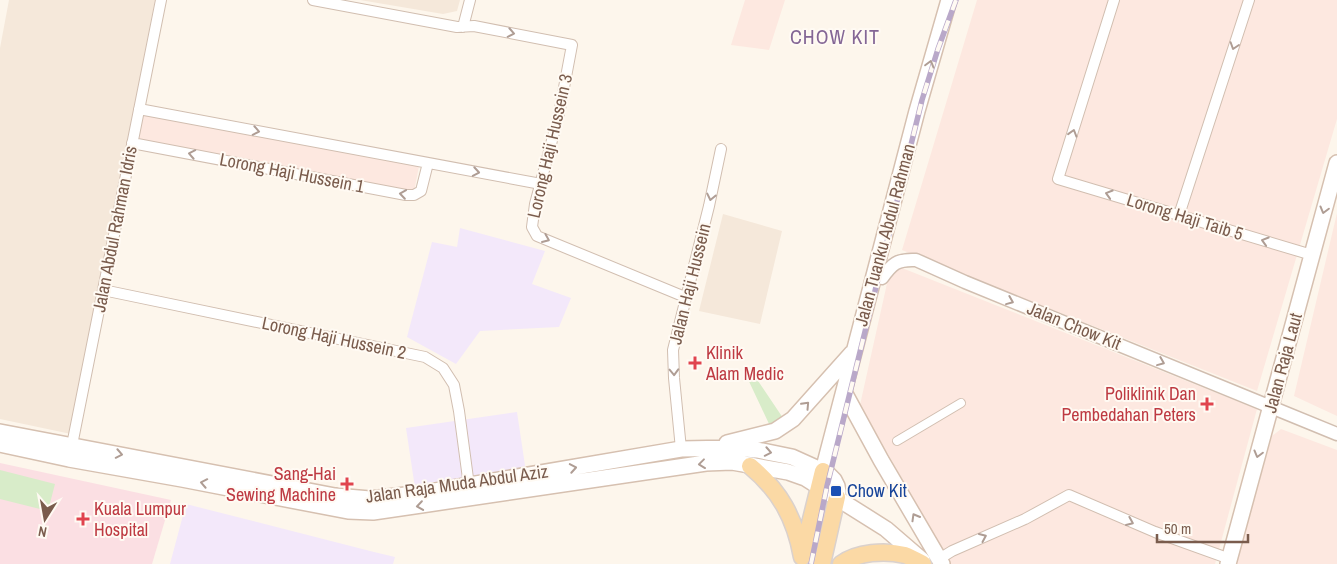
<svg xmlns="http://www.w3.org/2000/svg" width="1337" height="564" font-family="'Archivo Narrow',sans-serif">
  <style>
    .residential { fill: #f5e8da }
    .commercial { fill: #fde8e0 }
    .education { fill: #f3e8fa }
    .medical { fill: #fbdfe3 }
    .green { fill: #d8ecc9 }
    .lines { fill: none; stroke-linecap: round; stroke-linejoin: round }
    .pedestrian-casing { stroke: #d1beb0; stroke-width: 10 }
    .minor-casing { stroke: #d1beb0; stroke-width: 12 }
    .tertiary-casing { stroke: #d1beb0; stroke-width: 15 }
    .secondary-casing { stroke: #d6c0b0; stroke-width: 18 }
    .primary-casing { stroke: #dad1cd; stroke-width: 19 }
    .pedestrian { stroke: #fff; stroke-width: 8 }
    .minor { stroke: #fff; stroke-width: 10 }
    .tertiary { stroke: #fff; stroke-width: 12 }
    .secondary { stroke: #fff; stroke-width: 15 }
    .primary { stroke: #fbd9a5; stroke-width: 16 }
    .rail-casing { stroke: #b9a8c9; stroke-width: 5.5 }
    .rail { stroke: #fffaf3; stroke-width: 4; stroke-dasharray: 11; stroke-linecap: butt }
    .oneway { stroke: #af9d94 }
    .health-dot { fill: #e0444e; stroke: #fffaf3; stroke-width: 2 }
    .transit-dot { fill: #1a4fb4; stroke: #fffaf3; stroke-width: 2 }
    .labels { text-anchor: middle; stroke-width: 4; stroke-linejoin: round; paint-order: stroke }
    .street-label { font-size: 18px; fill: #7a5c4d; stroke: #fffaf3 }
    .health-label { font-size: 18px; fill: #be3a42; stroke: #fffaf3; text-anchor: start }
    .transit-label { font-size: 18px; fill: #164399; stroke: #fffaf3; text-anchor: start }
    .quarter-label { font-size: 20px; letter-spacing: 1px; fill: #846695; stroke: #fffaf3 }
  </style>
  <rect width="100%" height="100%" fill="#fdf6ec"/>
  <path class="residential" d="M9,0h146l-84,434 -71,-15v-371z
    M360,0h100l-3,11 -14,3z
    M723,214l59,17 -22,93 -61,-13z"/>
  <path class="commercial" d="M745,0h40l-16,50 -38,-5z
    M977,0h360v119l-80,272 -355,-141z
    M141,114l278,52 -5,26 -278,-52z
    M1337,213v203l-43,-20z
    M902,268l355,141 -42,155h-264l-91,-159 30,-135z
    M1281,429l56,21v114h-101l36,-128z"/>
  <path class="education" d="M460,228l85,23 -13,33 39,14 -12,29 -79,4 -24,33 -49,-27 25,-95 25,5z
    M517,412l9,60 -111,16 -9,-60z
    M186,504l188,48 21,5 -2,7h-223z"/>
  <path class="medical" d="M0,463l171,37 -19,64h-152z"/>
  <path class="green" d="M752,372l31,46 -13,8 -25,-53z
    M0,470l55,14 -7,27 -48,-12z"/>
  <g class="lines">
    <g class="pedestrian-casing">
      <path id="pedestrian" d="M897,441l64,-38"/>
    </g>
    <g class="minor-casing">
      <path id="minor" d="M313,0l144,27 17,-1 98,19 -13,69 -24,90 -3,23 5,9 148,61
        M1114,0l-56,179 254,76
        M463,27l7,-27
        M139,109l402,75
        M132,143l274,52h8l7,-4 7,-28
        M1179,215l70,-215
        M103,290l322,67 18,11 11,17 5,26 10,75
        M681,449l-7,-71 -1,-28 36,-144 12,-57
        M71,450l90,-450
        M939,559l13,-8 73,-32 44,-24 86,37 75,27"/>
    </g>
    <g class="tertiary-casing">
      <path id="tertiary" d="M882,278c10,-14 15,-19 34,-18l49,22 372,152"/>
    </g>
    <g class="secondary-casing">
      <path id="secondary" d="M844,392l37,68 61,104
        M0,432l335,64 35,3 53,-6 258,-44 53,-1 23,2 35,7 31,14 6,4 5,5 3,6 1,6 -1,5
        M727,443l48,-12 18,-12 59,-66
        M0,444l69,15 113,20 166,32 25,1 48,-7 285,-42 26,-1 56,10 17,6 81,51 36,31
        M823,471l94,-360 32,-111
        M1228,564l109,-401"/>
    </g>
    <g class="primary-casing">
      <path id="primary" d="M750,466c30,25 45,52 52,91
        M803,552l20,-81
        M822,564l15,-67
        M841,564c16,-12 44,-14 64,-9 6,2 12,6 18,9"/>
    </g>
    <use href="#pedestrian" class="pedestrian"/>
    <use href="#minor" class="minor"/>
    <use href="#tertiary" class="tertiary"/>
    <use href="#secondary" class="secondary"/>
    <use href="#primary" class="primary"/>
    <g class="rail-casing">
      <path id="rail" d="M811,564l16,-78 95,-386 16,-51 18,-49"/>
    </g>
    <use href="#rail" class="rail"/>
  </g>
  <defs><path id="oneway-chevron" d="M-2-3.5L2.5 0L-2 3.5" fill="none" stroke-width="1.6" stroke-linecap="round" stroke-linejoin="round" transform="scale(1.25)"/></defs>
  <g class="oneway">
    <use href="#oneway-chevron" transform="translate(511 33) rotate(11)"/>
    <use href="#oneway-chevron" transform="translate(1234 46) rotate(108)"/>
    <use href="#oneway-chevron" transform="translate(930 64) rotate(-75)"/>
    <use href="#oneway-chevron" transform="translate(256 131) rotate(11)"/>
    <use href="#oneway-chevron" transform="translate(1073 133) rotate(-73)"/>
    <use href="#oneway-chevron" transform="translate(192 154) rotate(-169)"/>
    <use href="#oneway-chevron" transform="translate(476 172) rotate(10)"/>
    <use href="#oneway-chevron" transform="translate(403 194) rotate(-172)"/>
    <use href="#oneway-chevron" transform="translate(1109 194) rotate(-163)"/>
    <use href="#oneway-chevron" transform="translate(711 197) rotate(102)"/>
    <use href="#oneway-chevron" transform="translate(1324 210) rotate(105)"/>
    <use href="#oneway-chevron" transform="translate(546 239) rotate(23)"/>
    <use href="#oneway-chevron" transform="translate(1265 241) rotate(-163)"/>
    <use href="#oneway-chevron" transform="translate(1010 301) rotate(22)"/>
    <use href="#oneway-chevron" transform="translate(1161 362) rotate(22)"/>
    <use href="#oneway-chevron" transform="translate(674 372) rotate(88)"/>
    <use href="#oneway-chevron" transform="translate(806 405) rotate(-47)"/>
    <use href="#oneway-chevron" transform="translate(768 452) rotate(11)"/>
    <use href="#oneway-chevron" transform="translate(119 454) rotate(11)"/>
    <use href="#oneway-chevron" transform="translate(1258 454) rotate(105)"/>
    <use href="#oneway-chevron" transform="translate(702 464) rotate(173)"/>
    <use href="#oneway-chevron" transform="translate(573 468) rotate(-10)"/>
    <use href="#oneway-chevron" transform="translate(204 483) rotate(-169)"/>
    <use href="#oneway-chevron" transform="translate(420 506) rotate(172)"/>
    <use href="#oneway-chevron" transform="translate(915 517) rotate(-120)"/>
    <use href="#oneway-chevron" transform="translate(1130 522) rotate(23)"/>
    <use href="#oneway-chevron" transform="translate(983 537) rotate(-24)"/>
  </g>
  <g class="health-dot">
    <path d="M692.5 355.5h5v5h5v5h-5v5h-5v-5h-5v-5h5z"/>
    <path d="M1204.5 396.5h5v5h5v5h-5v5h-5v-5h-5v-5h5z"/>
    <path d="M344.5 476.5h5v5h5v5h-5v5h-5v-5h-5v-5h5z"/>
    <path d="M80.5 511.5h5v5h5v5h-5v5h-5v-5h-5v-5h5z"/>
  </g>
  <rect class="transit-dot" x="830" y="485" width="12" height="12" rx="2.5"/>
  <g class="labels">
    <g class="street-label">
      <text transform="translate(550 146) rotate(-77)" y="6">Lorong Haji Hussein 3</text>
      <text transform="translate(292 173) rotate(11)" y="6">Lorong Haji Hussein 1</text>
      <text transform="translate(1185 217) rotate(17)" y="6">Lorong Haji Taib 5</text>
      <text transform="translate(115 229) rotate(-79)" y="6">Jalan Abdul Rahman Idris</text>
      <text transform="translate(885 235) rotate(-75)" y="6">Jalan Tuanku Abdul Rahman</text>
      <text transform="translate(690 284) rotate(-76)" y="6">Jalan Haji Hussein</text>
      <text transform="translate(1074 326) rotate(22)" y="6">Jalan Chow Kit</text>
      <text transform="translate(334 338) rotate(12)" y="6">Lorong Haji Hussein 2</text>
      <text transform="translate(1283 363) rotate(-75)" y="6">Jalan Raja Laut</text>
      <text transform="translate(457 484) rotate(-8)" y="6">Jalan Raja Muda Abdul Aziz</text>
    </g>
    <g class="health-label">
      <text x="706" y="359">Klinik<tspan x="706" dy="21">Alam Medic</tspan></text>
      <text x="1196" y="400" text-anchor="end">Poliklinik Dan<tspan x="1196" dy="21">Pembedahan Peters</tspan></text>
      <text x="336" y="480" text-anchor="end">Sang-Hai<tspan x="336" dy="21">Sewing Machine</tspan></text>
      <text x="94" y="515">Kuala Lumpur<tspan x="94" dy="21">Hospital</tspan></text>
    </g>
    <g class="transit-label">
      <text x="847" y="497">Chow Kit</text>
    </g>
    <g class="quarter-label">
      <text x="835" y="44">CHOW KIT</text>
    </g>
  </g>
  <g transform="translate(45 519) rotate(191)" stroke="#fffaf3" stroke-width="4" paint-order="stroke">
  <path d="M0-4L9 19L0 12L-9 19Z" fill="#7a5c4d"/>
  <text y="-8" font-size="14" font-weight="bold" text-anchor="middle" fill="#7a5c4d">N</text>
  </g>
  <path d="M1157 534v8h91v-8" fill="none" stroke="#7a5c4d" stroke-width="2.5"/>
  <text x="1164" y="534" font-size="15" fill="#7a5c4d" stroke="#fffaf3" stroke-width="4" paint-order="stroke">50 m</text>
</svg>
